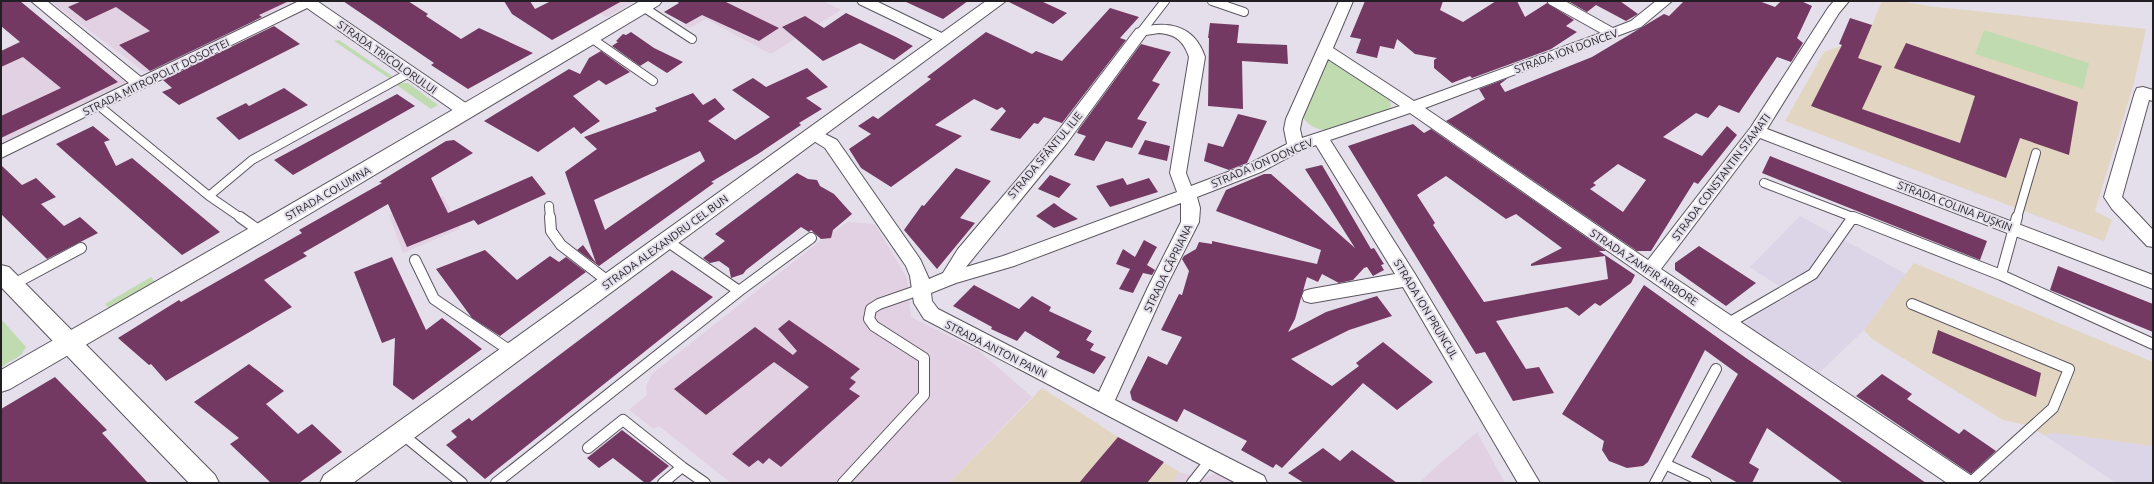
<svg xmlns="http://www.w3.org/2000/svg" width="2154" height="484" font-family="Ubuntu,sans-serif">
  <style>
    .commercial { fill: #e2d1e2 }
    .built { fill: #dcd4e7 }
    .education { fill: #e2d6c2 }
    .green { fill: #c0dbaf }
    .building { fill: #743962; fill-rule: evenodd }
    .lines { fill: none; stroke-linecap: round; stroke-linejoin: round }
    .service-far1-casing { stroke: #5b5660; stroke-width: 10 }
    .service-casing { stroke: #5b5660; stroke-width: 12 }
    .minor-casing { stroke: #5b5660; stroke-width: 2 }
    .secondary-casing { stroke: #5b5660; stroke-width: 2 }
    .primary-casing { stroke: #5b5660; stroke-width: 2 }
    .service-far1 { stroke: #fff; stroke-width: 8 }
    .service { stroke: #fff; stroke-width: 10 }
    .minor { fill: #fff; fill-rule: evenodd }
    .secondary { fill: #fff; fill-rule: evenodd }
    .primary { fill: #fff; fill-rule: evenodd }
    .labels { text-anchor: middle; stroke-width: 4; stroke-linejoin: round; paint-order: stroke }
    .street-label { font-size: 11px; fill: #211f23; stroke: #e4dfea }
  </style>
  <rect width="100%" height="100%" fill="#e4dfea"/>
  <path class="commercial" d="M50,1h243l-137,69 -11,2z
    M577,1h58l-28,16z
    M683,1h140l18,9 -70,44 -65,-35 -16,9 -6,-2 16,-10z
    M74,35l53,44v3l-4,4 -122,60v-79z
    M443,196l17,33 -57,24 -14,-38z
    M848,222l27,2 32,54 4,39 68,34 53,46 -83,86h-218l-72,-57 -5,3 -25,-19 18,-15 -1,-9 6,-12 173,-137z
    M1477,432l28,51h-86l18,-17z
    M1180,472l22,7 18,-7 20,11h-69z"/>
  <path class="built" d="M1800,216l106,58 -42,56 -45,43 -75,-50 47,-29 -41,-27z
    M2055,433l97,13 1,37h-37l-72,-48z"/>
  <path class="education" d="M1882,1h18l28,5 218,23 -12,54 -39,128 17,9 -8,21 -319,-120 39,-69 43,-15z
    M1914,263l239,99 -1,84 -97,-13 -11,2 -18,-10 -23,-5 -131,-81 -8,-9z
    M1042,388l76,49 62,35 -9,11h-222z"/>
  <path class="green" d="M1984,30l105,33 -6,26 -108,-35z
    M339,40l53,36 -2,3 -56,-38z
    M1329,61l4,1 56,36 2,8 -3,4 -60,20c-11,0 -20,-4 -26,-14l24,-54z
    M401,83h7l30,22 -7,4 -36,-25z
    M151,277l4,5 -46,26 -4,-4z
    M1,319l25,28 -5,8 -20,12z"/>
  <path class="building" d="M1,1h19l98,81 -117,56v-22l60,-28 -38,-31 -22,10v-16l19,-9 -19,-16z
    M82,1h207l-30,14 3,2 -112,54 -31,-26 31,-14 -34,-24 -30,14 -18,-14z
    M343,1h65l20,13 -2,2 35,23 18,-11 54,25 -65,36 -37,-24 3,-2z
    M504,1h26l5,8 16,-8h71l-70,39 -40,-26z
    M676,1h48l55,27 -20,13 -57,-26 -16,9 -22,-12 15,-9z
    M904,1h64l-25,18z
    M1007,1h34l26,12 -14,11z
    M1365,1h78l-3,9 23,12 33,-21h21l8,16 22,-14 27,17 -8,6 11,6 -26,17 -79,29 -2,-2 -18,7 -18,-15v-8l3,-2 -22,-4 -18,-15 -3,10 -14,-3 -3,12 -21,-5 5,-14 -11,-2z
    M1568,1h52l18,13 -12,7 -30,-16 -9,7z
    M1684,1h75l16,6 6,-6h20l11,5 -15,32 6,5 -12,19 -14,-5 -38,56 -20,-8 -11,13 -12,-5 -33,24 39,19 25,-30 10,9 -39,49 -4,-2 -43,69h-14l-191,-130 39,-22 -6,-10 29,-11 -8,6 5,8 87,-35 72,-43 5,2zM1618,164l28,16 -23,32 -33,-23 6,-4 -3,-2z
    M1110,8l29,9 -19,21 6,2 -64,83 -18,-6 -6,7 -4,-1 -14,16 -30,-9 16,-19 -4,-4 -5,3 -23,-11 -39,26 27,11 -71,51 -30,-19 -12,-19 22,-15 -13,-8 15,-10 5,3 53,-40 -4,-2 59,-45 46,22 4,-3 26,10z
    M846,13l50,24 17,9 -19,14 -34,-17 -37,18 -41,-34 23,-11 19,12z
    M1850,18l22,7 -14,33 24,8 -20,43 98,34 15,-47 -81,-28 12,-25 172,59 -9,53 -49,-17 -14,40 -195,-72 31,-61 -3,-1z
    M1210,23l29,2 -2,18 50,2 1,19 -46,-3 1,48 -35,-3 1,-68h-1z
    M274,26l26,18 -121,61 -17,-13 10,-4 -9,-8z
    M631,32l23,16 29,14 -16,11 -19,-12 -8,5 -28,-20 6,-4 -2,-1 7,-7 3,1z
    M1141,44l30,8 -19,29 8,3 -23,35 10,3 -15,26 -26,-7 -12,20 -20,-6 12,-19 -9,-3 2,-4z
    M601,51l29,21 -24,13 -7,-5 -26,16 27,25 -19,13 -7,-7 -36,25 -54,-31 85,-52 11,5 9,-16z
    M807,68l21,19 -22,11 16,11 -23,14 2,2 -43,29 -47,28 3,1 -115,83 -22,-16 6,-5 13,18 -31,-91 32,-23 -13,-12 73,-26 -2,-3 38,-15 10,12 12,-7 10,11 -17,12 27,19 35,-23 -38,-27 21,-12 13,9zM700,151l5,10 -100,69 -11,-30z
    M284,88l24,17 -69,35 -23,-22 30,-15 3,3z
    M397,94l18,12 -122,69 -19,-15z
    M1238,114l29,7 -20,42 -18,7 -25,-9 4,-18 15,4z
    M1413,124l11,9 7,-4 175,122h-7l36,24 -4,8 -31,23 -5,-3 -16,13 -12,-9 -71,14 30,48 13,-2 15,26 -41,8 -28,-49 -9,2 -128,-208zM1446,176l60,43 10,-5 46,34 -31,16v2l74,-10 3,23 -124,23 -51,-77 2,-2 -18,-28z
    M93,126l17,14 -6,2 12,24 16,-8 88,74 -38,23 -126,-111z
    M454,140l19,13 -42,25 17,35 84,-37 14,18 -68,31 -4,-5 -67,27 -19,-43 -85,49 4,3 -43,24 28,27 -126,74 -15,-17 -2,1 -31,-27 61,-38 2,2 121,-69 -3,-3 83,-47 -3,-1 67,-41z
    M1145,140l25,6 -3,15 -29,-7z
    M1770,156l217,85 -7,19 -218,-87z
    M1,165l21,20 14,-7 20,19 -15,7 23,22 16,-9 18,16 -51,26 -46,-45z
    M1322,165l49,84 3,-1 10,16 -3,1 3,5 -11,6 -6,-9 -3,1 -11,12 -14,3 -17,-9 -4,8 -11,-5 -12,42 -7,13 38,-20 51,-16 15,20 -43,14 -58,29 41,27 27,-20 -3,-3 27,-21 50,40 -36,28 -34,-27 -81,85 -6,-4 -3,4 -32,-18 6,-9 -63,-32 -7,13 -45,-22 -2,-8 18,-36 19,9 15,-28 -21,-7 18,-36 3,1 7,-24 -7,-12 2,-3 12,-7 3,-7 13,2v-3l105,23 4,-14 -105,-39 10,-21 38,-16h7l84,74 -50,-79z
    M956,168l35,13 -31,37 15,5 -38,46 -33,-39 18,-25 2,1z
    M797,173l11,6 9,1 3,6 14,8 18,20 -19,16 -2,8 -10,1 -10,-9 -2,2 -8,-5 -55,43 -3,4 -12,4 -2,-10 -10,-7 -9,2 -7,-5 22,-17 -10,-7z
    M1050,175l21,9 -12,14 -21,-9z
    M1123,178l4,7 22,-7 9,14 -48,15 -14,-21z
    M1054,203l8,6 16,10 -24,9 -18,-12z
    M1144,240l13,7 -10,18 8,5 -3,5 -9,-2 -10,20 -14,-4 11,-20 -14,-5 7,-15 12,8z
    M1699,246l57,37 -30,23 -51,-36v-7z
    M485,250l32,30 33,-24 9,6 7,-5 20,15 -86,64 -28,-18 -36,-49z
    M392,257l34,73 16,-12 40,31 -69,51 -20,-15 2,-47 -13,5 -28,-71z
    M2058,266l95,38v28l-103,-42z
    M672,270l41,27 -228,182 -39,-34 11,-8 -6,-6 18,-13 3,3z
    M974,285l45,24 13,-13 19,11 -2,4 43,20 -6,9 8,4 -4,6 16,7 -12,17 -38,-17 4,-5 -35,-21 -8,10 -26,-12 1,-2 -39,-21z
    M1644,285l102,73 180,125h-83l-76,-55 -18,35 10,6 -7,14h-14l-47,-26 47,-83 -33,-24 -57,112 -5,4 -16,2 -18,-7 -7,-11 2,-9 -42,-27z
    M789,320l71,49 -10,9 6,4 -7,7 11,7 -79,71 -12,-9 -6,6 -5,-4 -9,7 -17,-13 77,-67 -35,-25 -68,53 -32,-26 81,-62 38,28 4,-4 -19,-22z
    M1938,330l103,43 -5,24 -104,-44z
    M249,364l35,27 -18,13 32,30 14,-10 30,28 -43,31h-28l-41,-39 9,-6 -45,-36z
    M1882,374l30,20 -5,5 52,35 5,-5 32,22 -25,23 -115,-78z
    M55,377l52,53 -5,3 46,50h-147v-74z
    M622,430l47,36 -20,17h-4l-32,-25 -14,10 -12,-10z
    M1118,437l46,25 -17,21h-68z
    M1323,448l17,13 12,-11 45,33h-93l-16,-10z"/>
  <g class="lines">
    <g class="service-far1-casing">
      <path id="service-far1" d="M1212,1l32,11
        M643,7l49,32
        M1141,32l24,-31
        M591,38l62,43
        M98,105l111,91
        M1764,183l91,35
        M549,206l1,12
        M241,218l-32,-22 43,-36 157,-87
        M1852,218l1,-1
        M2017,218l19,-65"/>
    </g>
    <g class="service-casing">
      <path id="service" d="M240,217l21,15
        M550,217l1,14 10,14 48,37
        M1853,217l148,58 152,69
        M667,241l72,50
        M415,260l19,39 78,53
        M2001,275l16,-58
        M12,285l69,-37
        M1912,304l157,65 -16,39 -83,75
        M1727,324l86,-50 40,-57
        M402,434l60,49
        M588,448l35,-28 59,47
        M1665,464l41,19
        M496,483l243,-192 72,-53
        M663,483l19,-16 23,16
        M843,483l81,-88v-37l-50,-32 -5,-7 2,-10 8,-5 43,-15
        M1192,483l19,-24
        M1655,483l61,-114"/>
    </g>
    <g class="minor-casing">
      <path id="minor" d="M31,1h16l94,76 158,-76h18l156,107 2,4 -2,4 -6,1 -6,-1 -154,-108 -306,150v-13l128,-62z
        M857,1h19l72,35 3,3 -3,3h-10l-79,-38z
        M1339,1h14l-20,47 81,53 187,-68 -52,-29 -2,-3h18l48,27 18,-7 25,-20h16l-31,26 -216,81 223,152 103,-133 77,-119 6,-7h15l-10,12 -72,116 386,146v14l-393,-151 -99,131 311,207 3,7h-28l-227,-154 -310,-216 -80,27 85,134 125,209h-22l-115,-196 -92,16 -7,-2 -2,-5 2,-5 7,-2 84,-15 -79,-129 -14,5 -41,22 -64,25 3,11 -1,14 -32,63 -52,115 149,76 3,7h-31l-312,-164 -10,-16 -4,-27 -4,-10 -81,-118 -16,-10 -2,-4 2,-4 6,-1 22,11 83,119 9,20 14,-6 15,-24 97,-114 81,-106c30,-9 58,-5 69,28l-19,116 5,13 58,-22 38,-20 -3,-15 2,-10zM1159,33c16,1 25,8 30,24l-19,116 7,19 -174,64 -37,11 101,-124 79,-108zM1328,59l72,47 -98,32 -2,-9 2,-10zM1181,203v19l-32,63 -50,107 -161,-83 -6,-8 -1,-8 25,-10 58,-17z
        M2143,87l10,3v11l-4,-1 -27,97 31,33v17l-6,-1 -35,-37 -8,-12 31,-105 2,-4z"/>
    </g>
    <g class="secondary-casing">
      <path id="secondary" d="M640,1h22l-3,4 -390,233 -259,151 -9,3v-22l252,-144z
        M986,1h20l-653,482h-33l4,-8z"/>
    </g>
    <g class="primary-casing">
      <path id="primary" d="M1,265l8,2 206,208 4,8h-30l-188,-196z"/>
    </g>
    <use href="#service-far1" class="service-far1"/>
    <use href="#service" class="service"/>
    <use href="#minor" class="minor"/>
    <use href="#secondary" class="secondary"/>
    <use href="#primary" class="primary"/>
  </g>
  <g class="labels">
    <g class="street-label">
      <text transform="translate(1566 51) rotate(-20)" y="4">STRADA ION DONCEV</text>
      <text transform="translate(387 57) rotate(35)" y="4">STRADA TRICOLORULUI</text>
      <text transform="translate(156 77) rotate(-26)" y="4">STRADA MITROPOLIT DOSOFTEI</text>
      <text transform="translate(1045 155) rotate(-50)" y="4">STRADA SFÂNTUL ILIE</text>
      <text transform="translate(1262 163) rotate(-23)" y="4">STRADA ION DONCEV</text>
      <text transform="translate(1721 177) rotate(-53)" y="4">STRADA CONSTANTIN STAMATI</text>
      <text transform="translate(328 193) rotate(-30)" y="4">STRADA COLUMNA</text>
      <text transform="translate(1955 206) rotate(21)" y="4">STRADA COLINA PUȘKIN</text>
      <text transform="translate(665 242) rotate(-36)" y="4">STRADA ALEXANDRU CEL BUN</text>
      <text transform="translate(1644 267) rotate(34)" y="4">STRADA ZAMFIR ARBORE</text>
      <text transform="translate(1168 268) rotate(-64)" y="4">STRADA CĂPRIANA</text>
      <text transform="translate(1426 309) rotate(59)" y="4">STRADA ION PRUNCUL</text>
      <text transform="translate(996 349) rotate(27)" y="4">STRADA ANTON PANN</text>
    </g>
  </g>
  <rect width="2154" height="484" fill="none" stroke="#211f23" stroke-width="4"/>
</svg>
